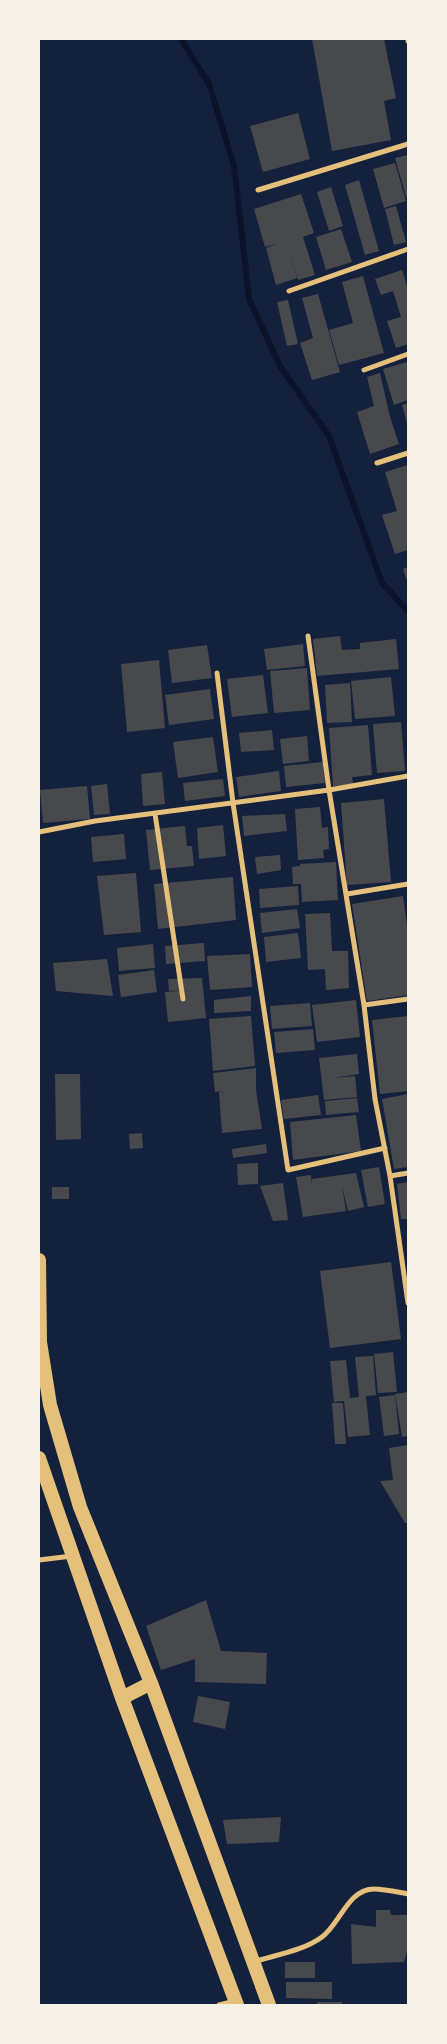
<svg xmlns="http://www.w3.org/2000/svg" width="447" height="2044" font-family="Jost,sans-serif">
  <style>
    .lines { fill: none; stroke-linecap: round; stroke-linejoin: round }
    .stream { stroke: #0b132b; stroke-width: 6 }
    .building { fill: #48494c }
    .minor { stroke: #e5c07b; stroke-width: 5 }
    .trunk { stroke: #e5c07b; stroke-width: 14 }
  </style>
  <rect width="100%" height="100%" fill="#14213d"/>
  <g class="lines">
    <path class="stream" d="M181,39l28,45 25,82 15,133 31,67 49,70 53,147 26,28"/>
  </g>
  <path class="building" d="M312,39h72l12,59 -12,3 7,39 -59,11z
    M298,113l12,46 -47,13 -13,-46z
    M408,155v41l-2,1 -11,-39z
    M395,163l11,38 -22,7 -11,-39z
    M359,180l20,71 -14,4 -20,-70z
    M331,187l12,39 -14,5 -12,-39z
    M301,194l13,39 -11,4 12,38 -17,5 -8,-27 7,25 -21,7 -10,-37 10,-4 -11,3 -11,-38z
    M396,206l10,36 -12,3 -9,-36z
    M341,229l11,33 -26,8 -10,-33z
    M402,270l6,20v54l-12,4 -9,-27 14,-4 -8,-26 -12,4 -6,-16z
    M363,276l21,77 -45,12 -10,-35 24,-7 -11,-41z
    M318,294l22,78 -28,8 -12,-37 13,-5 -11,-40z
    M288,300l10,44 -11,2 -10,-44z
    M407,362l1,38 -14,5 -11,-36z
    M380,373l10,44 9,27 -29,10 -13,-42 17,-6 -7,-29z
    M408,403v24l-6,-22z
    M408,465v85l-13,4 -13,-39 15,-4 -12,-39z
    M408,567v17l-5,-15z
    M340,636l2,14 18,-1v-6l36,-4 3,30 -82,7 -4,-37z
    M303,644l2,22 -38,4 -3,-21z
    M207,645l5,33 -40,5 -4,-33z
    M159,660l6,68 -38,4 -6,-68z
    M307,668l3,42 -36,3 -4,-42z
    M263,675l5,38 -36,4 -5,-38z
    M391,677l4,39 -40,3 -4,-38z
    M350,683l2,39 -25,1 -2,-38z
    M210,689l4,30 -45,6 -4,-30z
    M401,722l4,49 -28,2 -4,-49z
    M368,725l4,50 -20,2 1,7 -20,2 -4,-58z
    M272,730l2,20 -33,2 -2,-19z
    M307,736l2,25 -26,3 -3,-25z
    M213,737l5,35 -40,6 -5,-36z
    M323,762l2,21 -39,4 -2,-21z
    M279,771l2,20 -42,6 -3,-20z
    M162,772l3,32 -22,2 -2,-32z
    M223,779l2,17 -40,5 -2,-18z
    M107,784l3,30 -16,1 -3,-29z
    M87,786l3,33 -47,4 -3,-33z
    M384,799l7,83 -44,3 -6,-82z
    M320,807l2,21 6,-1 1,22 -6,1 1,8 -26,2 -3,-51z
    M285,814l2,17 -43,5 -2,-20z
    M223,825l3,31 -27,3 -2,-31z
    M185,826l2,20h5l2,20 -44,4 -4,-40z
    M124,834l2,25 -33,3 -2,-25z
    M280,855l1,15 -24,4 -2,-17z
    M336,862l2,38 -36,2 -1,-18h-8l-1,-17 8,-1v-2z
    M136,873l5,59 -37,3 -7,-59z
    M233,877l3,43 -78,9 -4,-45z
    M298,886l1,19 -39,3 -1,-19z
    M403,896l5,37v62l-41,6 -15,-97z
    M297,909l3,19 -38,5 -2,-20z
    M330,913l2,38h16l1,37 -23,2 -1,-21 -17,1 -3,-56z
    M298,933l3,25 -35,4 -2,-25z
    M204,943l1,18 -39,3 -1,-18z
    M153,944l2,24 -36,3 -2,-23z
    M250,954l2,33 -42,3 -3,-34z
    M107,959l6,37 -57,-5 -3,-28z
    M154,970l3,22 -36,5 -3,-22z
    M202,978l4,40 -38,4 -3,-30 25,-2 -21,1 -1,-12z
    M251,996v15l-37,2v-13z
    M356,1000l4,37 -43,5 -5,-37z
    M310,1003l2,23 -40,3 -2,-23z
    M251,1016l4,50 -42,5 -4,-52z
    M408,1016v75l-28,3 -8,-74z
    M313,1029l2,21 -39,3 -2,-21z
    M357,1054l2,20 -26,4 22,-2 2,21 -33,3 -5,-42z
    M256,1068v22l6,39 -40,4 -3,-41 7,-1 -11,1 -2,-19z
    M55,1074h25l1,65 -25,1z
    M408,1094v73l-14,2 -12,-70z
    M318,1095l3,20 -37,4 -3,-19z
    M357,1098l2,14 -33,3 -1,-14z
    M356,1115l5,36 -68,9 -3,-38z
    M142,1133l1,15 -13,1 -1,-15z
    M266,1144l1,9 -34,5 -1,-9z
    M258,1163v21l-20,1 -1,-21z
    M379,1167l6,37 -17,3 -7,-37z
    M356,1173l8,34 -16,4 -6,-25 4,25 -43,6 -7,-40 15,-2 1,11v-7z
    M408,1182v37h-7l-4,-35z
    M283,1183l5,37 -15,1 -13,-35z
    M52,1187h17v12h-17z
    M391,1262l10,77 -71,9 -10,-77z
    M393,1352l4,40 -19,1 -4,-39z
    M373,1356l3,39 -10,1 4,39 -22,2 -4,-36 -10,1 -4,-41 16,-1 4,38 9,-1 -4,-40z
    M408,1392v44l-6,1 -7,-43z
    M395,1395l4,39 -15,2 -5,-39z
    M332,1403h11l3,41h-11z
    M408,1445v78h-3l-25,-42 13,-1 -4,-32z
    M206,1600l15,51 46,2 -1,31 -71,-2v-23l-34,11 -15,-44z
    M198,1696l32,6 -5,27 -32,-7z
    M281,1817l-2,25 -52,2 -4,-24z
    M376,1910h14l1,5h17v33l-4,14 -52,2 -1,-40 25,3z
    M285,1962h30v16h-30z
    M286,1982h46v17l-46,-1z
    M317,2002h25v3h-25z"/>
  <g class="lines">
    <path class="minor" d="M408,39v2
      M258,190l150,-46
      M289,291l119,-42
      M364,370l44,-16
      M377,463l31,-10
      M308,636l21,154 35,215 11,94 15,77 18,-3
      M217,673l16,130 55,367 97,-22
      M155,814l28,185
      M39,832l56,-11 234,-31 79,-14
      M347,894l61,-10
      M364,1005l44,-6
      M390,1176l18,127
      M39,1560l33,-4
      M253,1962c22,-7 50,-11 69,-25 18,-13 26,-48 52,-48 11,0 23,3 34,5
      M219,2005l16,-4"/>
    <path class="trunk" d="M39,1260l1,82 10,63 30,102 71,176 118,322
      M39,1458l83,240 115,307
      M122,1698l29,-15"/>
  </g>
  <rect width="447" height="2044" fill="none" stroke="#f6f1e7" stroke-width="80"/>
</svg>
